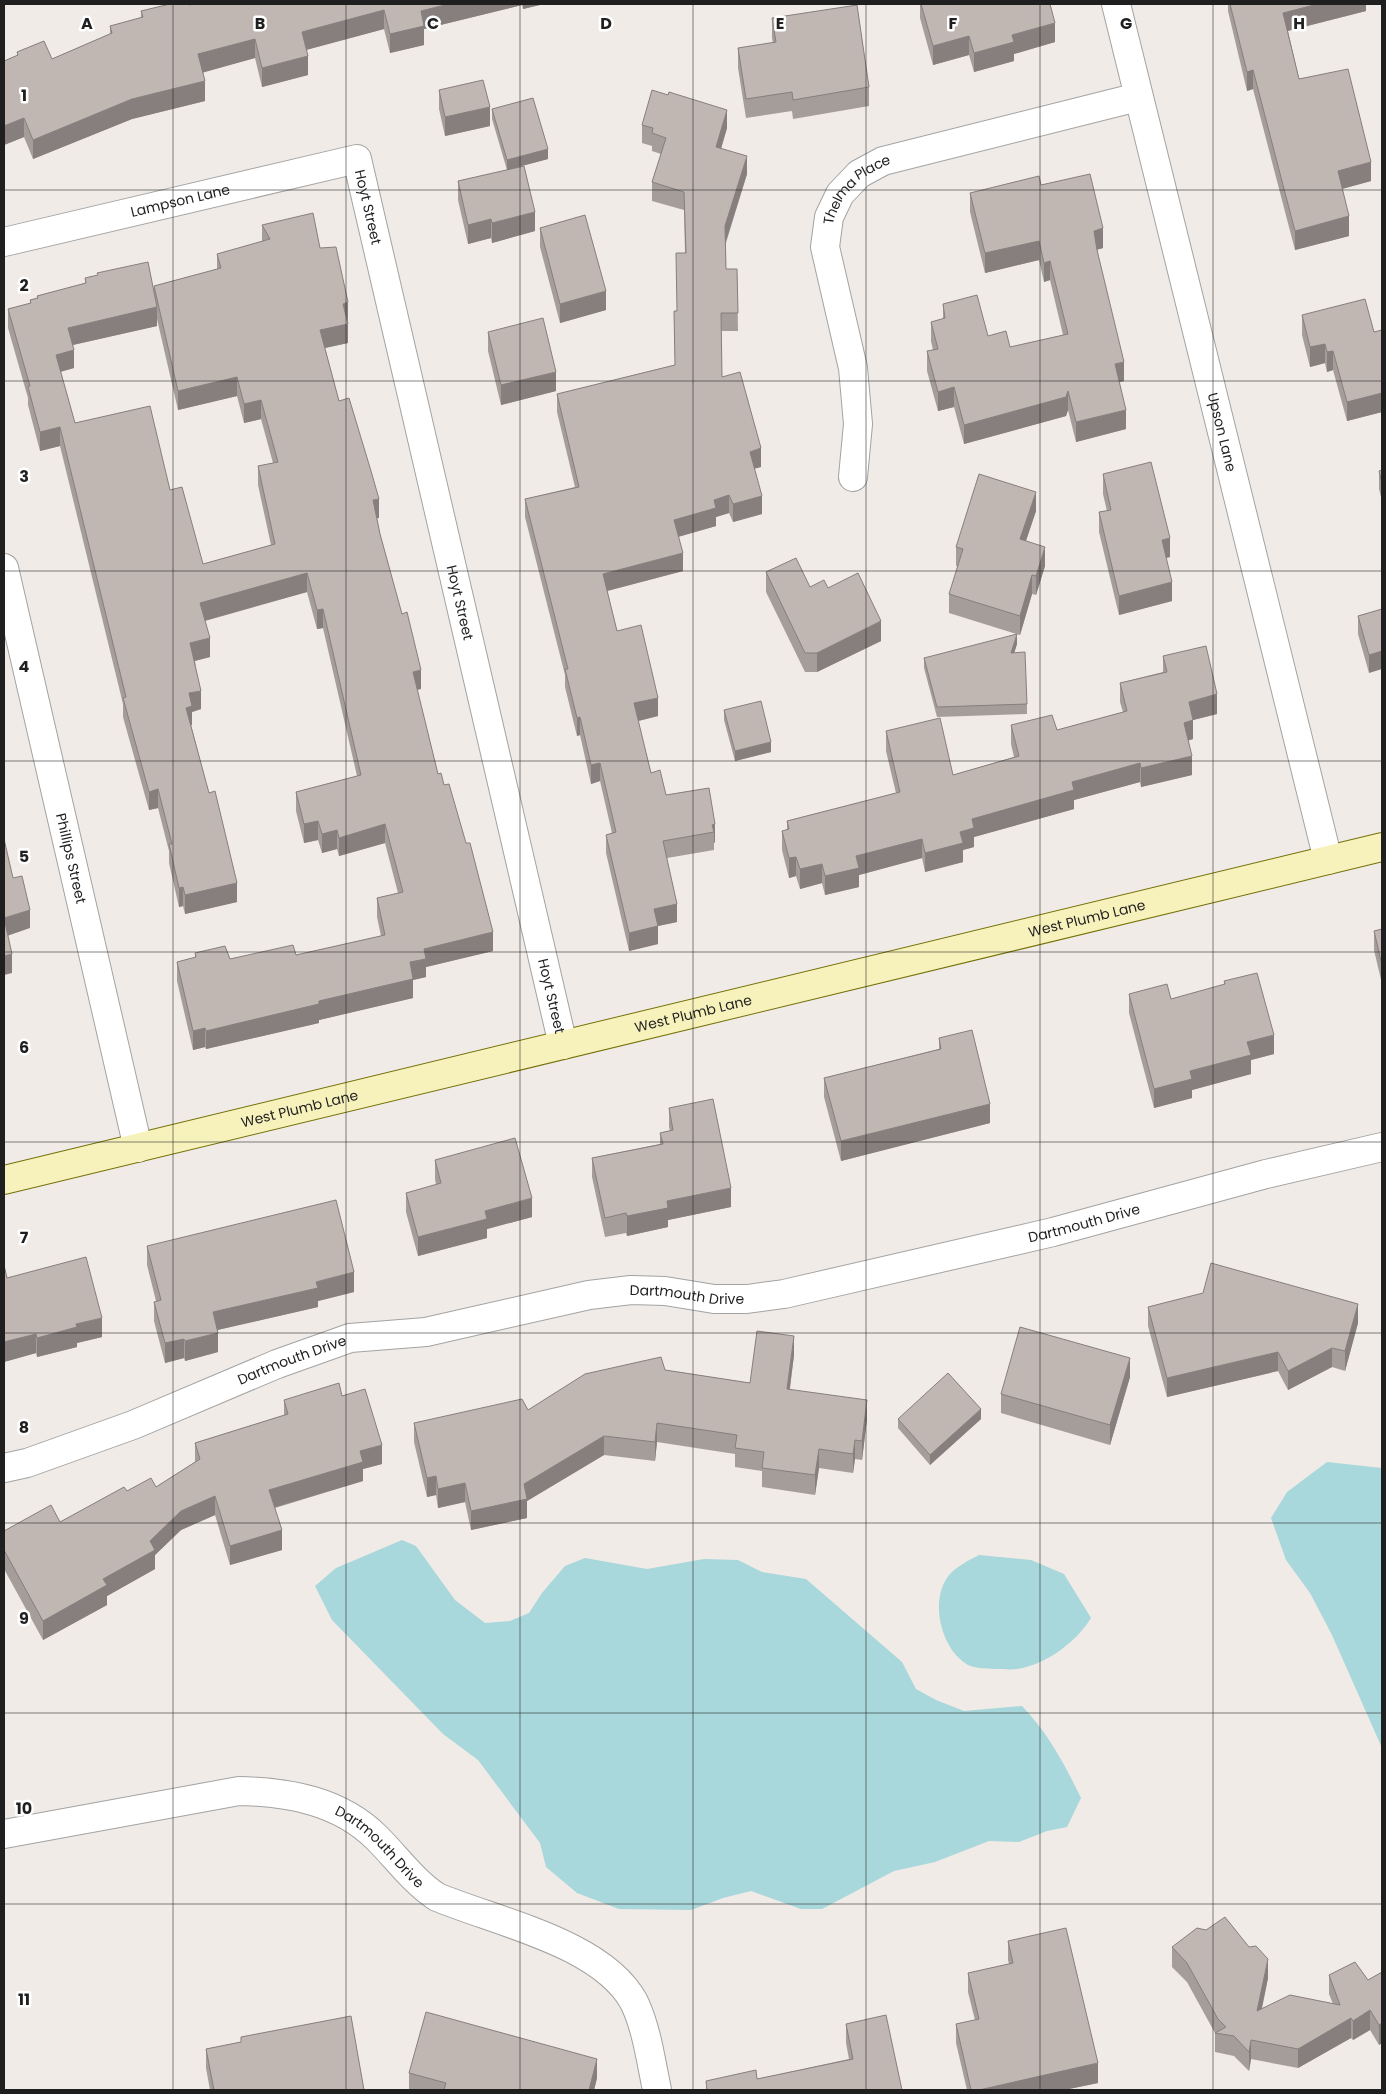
<svg xmlns="http://www.w3.org/2000/svg" width="1386" height="2094" font-family="Poppins,sans-serif">
  <style>
    .water { fill: #a8d7dc }
    .lines { fill: none; stroke-linecap: round; stroke-linejoin: round }
    .street-casing { stroke: #a3a3a3; stroke-width: 30 }
    .secondary-casing { stroke: #747109; stroke-width: 30 }
    .street { stroke: #fff; stroke-width: 28 }
    .secondary { stroke: #f7f2bc; stroke-width: 28 }
    .wall { fill: #a59d99; fill-rule: evenodd }
    .shaded-wall { fill: #867f7d }
    .building { fill: #c0b6b2; stroke: #867f7d }
    .grid { fill: none; stroke: #1f1f1f; stroke-width: 1; stroke-opacity: 0.55 }
    .labels { text-anchor: middle; stroke-width: 5; stroke-linejoin: round; paint-order: stroke }
    .street-label { font-size: 14px; fill: #1f1f1f; stroke: #fff }
    .grid-label { font-size: 16px; text-anchor: middle; font-weight: bold; fill: #1f1f1f; stroke: #fff; stroke-width: 5; stroke-linejoin: round; paint-order: stroke }
  </style>
  <rect width="100%" height="100%" fill="#f0ebe6"/>
  <path class="water" d="M1327,1462l55,6v280l-50,-113 -22,-42 -24,-33 -15,-42 16,-26z
    M402,1540l14,6 39,54 30,23 25,-2 19,-8 13,-20 23,-27 20,-8 62,11 57,-10 34,1 24,12 44,7 96,83 14,27 20,11 28,11 58,-5c26,27 43,59 59,92l-14,29 -20,4 -28,11 -30,-1 -54,21 -41,9 -72,38h-21l-50,-18 -28,7 -32,12 -72,-1 -42,-16 -31,-26 -6,-24 -62,-83 -35,-26 -111,-114 -17,-34 21,-18z
    M979,1555l52,5 33,14 27,44c-15,24 -44,46 -73,51 -8,1 -16,0 -23,0 -9,-1 -23,0 -30,-6 -25,-17 -36,-65 -15,-89 8,-8 19,-14 29,-19z"/>
  <g class="lines">
    <g class="street-casing">
      <g id="street">
        <path id="s1" d="M1116,4l212,856"/>
        <path id="s2" d="M4,242l353,-83 206,886"/>
        <path id="s3" d="M853,477l5,-53 -5,-56 -28,-121 4,-30 11,-23 19,-20 24,-13 255,-64"/>
        <path id="s4" d="M4,568l134,580"/>
        <path id="s5" d="M4,1468l23,-5 106,-38 144,-61 73,-26 76,-6 163,-37 42,-5 34,1 49,8h33l37,-5 269,-62 213,-58 116,-27"/>
        <path id="s6" d="M4,1834l235,-43c50,1 101,10 138,47 20,20 36,43 60,59 60,25 165,46 197,105 13,27 17,60 23,88"/>
      </g>
    </g>
    <g class="secondary-casing">
      <g id="secondary">
        <path id="s7" d="M4,1180l1378,-333"/>
      </g>
    </g>
    <use href="#street" class="street"/>
    <use href="#secondary" class="secondary"/>
  </g>
  <path class="wall" d="M193,4h351l-21,5 -1,-4 -98,24v16l-34,8 -6,-24 -78,21 2,25 -46,12 -7,-29 -52,14 2,29 -73,18 -99,40 -9,-22 -20,8v-84l13,-5v-4l35,7 58,-25v-8l31,-8v-7z
    M920,4h130l5,38 -41,12v7l-40,11 -5,-17 -36,10 -13,-47z
    M1228,4h138v7l-78,20 11,48 72,102 -29,8 7,47 -54,14 -42,-161 -6,2 -19,-80z
    M772,18l97,69v19l-76,13 -1,-8 -46,7 -8,-50v-20l35,-5 -1,-5z
    M439,90l51,36 -45,10 -6,-27z
    M492,109l56,50 -27,7 14,65 -43,12 -1,-5 -23,6 -10,-44v-19l49,-11 -15,-51z
    M642,125l85,3 -6,21 26,25 -21,69v26h11l1,62h-17l1,46 39,90 -7,1 8,46 -29,8 -4,-9 -13,4v9l-38,11 5,34 -76,20 10,40 41,85 -20,5 13,52 15,22 43,-7 6,54 -1,1v7l-47,8 10,64 -19,4v18l-29,7 -23,-98v-18l6,-2 -12,-52 -9,3 -11,-49 -3,1 -12,-49v-12l-40,-158v-18l50,-12 -18,-75v-18l118,-29 -1,-54h3l8,-58 -1,-43 -32,-9v-19l9,-28 -9,-3v-5l-10,-3z
    M1041,185l62,63 -6,2 27,131 -5,1 7,47 -50,13 -8,-32 -2,6 -102,28 -10,-37 -16,4 -11,-40v-20l6,-1 -2,-9v-19l12,-3v-15l45,32 22,11 53,-12 -13,-55 -6,2 -5,-22 -54,13 -15,-61v-19z
    M262,225l58,23 28,73v22l-23,5 14,53 40,117h-2l3,16 41,155 -4,1 21,84 55,177 -67,16v10l-13,3v18l-94,22v3l-113,26 -1,-2 -12,3 -16,-69v-19l18,-4v-5l35,6 66,-4 85,-19 -4,-19v-19l21,-5 -13,-50 -46,13 -2,-7 -15,4 -4,-13 -14,3 -8,-32v-19l61,-16 -34,-148 -6,1 -10,-37 -102,29 5,36 -15,4 6,48 -9,3v13h-1l46,177 -52,12 -2,-8 -4,1 -10,-44v-12l-11,-43 -9,2 -26,-93v-13l-63,-258 -20,5 -12,-46v-7l-20,-70v-19l22,-6v-3l7,-2v-2l48,-13v-5l69,13v-5l63,-17v-15l45,-12zM157,319l21,91 59,-14 7,27 17,-4 12,44 -15,3v19l13,60 -68,19 -33,-74 -95,-67 -15,-51 14,-4 -1,-23 84,-19z
    M540,228l66,82 -46,13 -20,-76z
    M1302,315l72,17 8,-2v82l-35,9 -14,-51 -6,2 -2,-9 -15,4 -8,-32z
    M488,332l68,59 -55,14 -13,-54z
    M1382,470v31l-3,-12v-18z
    M1103,474l67,83 -4,1 6,43 -53,14 -20,-83v-20l8,-1 -4,-17z
    M1036,511l-10,30 19,25 -9,29 -4,-1 -12,41 -71,-22v-19l9,-28h-2v-19z
    M766,572l44,15 18,1 53,53 -64,31h-12l-39,-80z
    M1382,609l-13,64 -11,-39v-18z
    M1017,644l-3,9 13,51v10l-90,3 -13,-49v-10z
    M1163,656l54,58 -24,6v19l-5,1 4,35 -51,12 -1,-5 -66,18v9l-100,28v10l-11,3v12l-38,10 -3,-14 -63,17v12l-34,8 -3,-12 -22,6 -4,-13 -7,2 -7,-28v-19l5,-1v-9l109,-28 -10,-42v-20l67,44 61,-18 -3,-13v-19l46,5 66,-18 -3,-10v-19l43,-11z
    M724,710l47,42 -36,9 -11,-41z
    M1382,929v55l-8,-34v-19z
    M1224,981l50,73 -23,6v14l-59,16v8l-38,10 -25,-95v-19l42,5 53,-14z
    M939,1038l51,85 -149,38 -17,-64v-19l115,-29z
    M669,1108l62,99 -63,13v7l-41,9 -1,-3 -21,4 -13,-60v-19l68,-14v-11l10,-2 -1,-4z
    M435,1160l97,57 -45,12v9l-69,18 -12,-44v-19l30,-8 -1,-6z
    M147,1246l207,46 -36,9v6l-101,23 1,22 -33,9 -1,-3 -19,5 -11,-42v-19l2,-1 -9,-36z
    M4,1265l3,13 95,59 -25,6v4l-40,10 -1,-4 -32,9z
    M1148,1307l210,16 -13,48 -13,-4 -44,23 -10,-19 -111,26 -19,-71z
    M794,1355l-4,34 77,30 -5,41 -7,-1 -2,14 -34,-5 -4,27 -53,-8v-16l-27,-4v-13l-78,-12 -2,19 -51,-6 -77,46v17l-56,12 -6,-28 -27,6 -2,-13 -9,2 -13,-55v-19l114,-13 137,-40 85,13z
    M1130,1377l-20,68 -109,-32v-19z
    M342,1396l40,68 -19,5v12l-88,27 7,42 -52,15 -15,-50 -34,15 -26,25v14l-48,27v9l-64,35 -39,-71v-38l56,-9 67,-31 29,-4 39,-25v-19l89,-28v-15z
    M898,1419h83l-51,46 -32,-37z
    M1008,1941l90,142 -34,7h-97l-11,-47v-19l19,-4 -7,-28v-19l41,-9 -1,-4z
    M1172,1947l96,31 -6,31 71,-5 -4,-10v-19l39,5 14,-8v71l-3,2 -9,-15 -17,10 -2,-2 -53,30 -47,-9 -2,12 -15,-15 -19,-4v-19l-28,-51 -15,-15z
    M846,2024l56,66h-196v-9l51,-2 92,-20 -3,-16z
    M241,2037l123,53h-154l-4,-22v-19l35,-7z
    M409,2073l188,5 -3,12h-185z"/>
  <path class="shaded-wall" d="M449,4h73v1l-98,24v16l-34,8v-19l31,-23z
    M523,4h21l-21,5z
    M1318,4h48v7l-83,21v-19z
    M384,10v19l-82,22v-19z
    M1055,23v19l-41,12v7l-40,11v-19l38,-18z
    M969,36v19l-36,10v-19z
    M255,39v19l-57,16v-20z
    M308,56v19l-46,12v-19z
    M1253,70v19l-6,2v-19z
    M205,81v20l-73,18 -99,40v-19l99,-41z
    M490,107v19l-45,10v-19z
    M727,110v18l-11,37v-18z
    M24,118v19l-20,8v-19z
    M548,149v10l-41,11v-10z
    M747,156v18l-22,70v-18z
    M1371,162v19l-33,9v-19z
    M535,212v19l-43,12v-20z
    M1349,216v20l-54,14v-19z
    M491,219v19l-23,6v-19z
    M1103,228v20l-9,2v-19z
    M1039,241v19l-54,13v-20z
    M1050,261v19l-6,2v-19z
    M606,291v19l-46,13v-19z
    M348,302v19l-5,1v-18z
    M157,307v19l-89,20v-18z
    M348,324v19l-28,6v-19z
    M1325,344v19l-15,4v-20z
    M74,350v18l-18,5v-18z
    M1333,351v19l-6,2v-20z
    M1124,362v19l-9,2v-19z
    M556,372v19l-55,14v-20z
    M237,377v19l-59,14v-19z
    M954,387v20l-16,4v-19z
    M1068,391v19l-2,6 -102,28v-19z
    M1382,393v19l-35,9v-19z
    M261,400v19l-17,4v-19z
    M1126,410v19l-50,13v-20z
    M60,427v19l-20,5v-19z
    M761,448v19l-11,3v-18z
    M1036,492v19l-16,47v-19z
    M729,495v18l-13,4v9l-42,12v-18l40,-20z
    M762,496v18l-29,8v-18z
    M379,499v19l-6,1v-19z
    M1170,538v19l-8,2v-19z
    M1045,547v19l-9,29v-19z
    M683,553v18l-80,21v-18z
    M307,573v19l-107,30v-19z
    M1032,575v19l-12,41v-19z
    M1172,582v19l-53,14v-19z
    M323,609v19l-6,1v-19z
    M881,621v20l-64,31v-19z
    M1017,634v10l-6,19v-10z
    M210,638v19l-20,5v-19z
    M1382,651v18l-13,4v-18z
    M421,670v19l-8,1v-18z
    M201,691v18l-9,3v13l-6,1v-18l3,-15z
    M1217,694v20l-28,7v-19z
    M658,698v18l-24,6v-19z
    M580,717v18l-3,1v-18z
    M1193,720v19l-9,3v-19z
    M771,742v10l-36,9v-10z
    M1192,756v19l-51,12v-19z
    M600,763v18l-9,3v-19z
    M1140,763v19l-66,18v9l-100,28v10l-11,3v12l-38,10v-19l35,-21 12,-13 100,-37z
    M158,789v19l-9,2v-18z
    M318,821v19l-14,3v-19z
    M385,824v19l-46,13v-18z
    M715,824v18l-1,1v-11l-2,-7z
    M337,830v19l-15,4v-19z
    M922,839v19l-63,17v12l-34,8v-19l31,-20z
    M796,857v19l-7,2v-20z
    M822,864v19l-22,6v-20z
    M237,883v19l-52,12v-19z
    M183,887v19l-4,1v-19z
    M677,904v18l-19,4v18l-29,7v-18l25,-24z
    M30,910v18l-26,9v-19z
    M493,932v19l-67,16v10l-13,3v18l-94,22v3l-113,26v-18l113,-30 91,-39 14,-13z
    M12,954v19l-8,2v-19z
    M205,1028v19l-12,3v-19z
    M1274,1035v19l-23,6v14l-59,16v8l-38,10v-19l93,-47z
    M990,1104v19l-149,38v-20z
    M731,1188v19l-63,13v7l-41,9v-20l40,-15z
    M532,1198v19l-45,12v9l-69,18v-19l67,-26z
    M354,1272v20l-36,9v6l-105,24v-19l103,-30z
    M1358,1304v19l-13,48v-20z
    M102,1318v19l-25,6v4l-40,10v-19l39,-14z
    M218,1333v19l-33,9v-20z
    M36,1334v19l-32,9v-20z
    M794,1336v19l-7,53v-19z
    M184,1339v19l-19,5v-20z
    M1332,1348v19l-44,23v-19z
    M1278,1352v19l-111,26v-19z
    M1130,1358v19l-20,68v-20z
    M867,1400v19l-5,41v-19z
    M981,1409v10l-51,46v-10z
    M657,1423v19l-2,19v-19z
    M604,1436v19l-77,46v17l-56,12v-19l53,-27z
    M855,1440v19l-2,14v-19z
    M382,1445v19l-19,5v12l-94,28v-19l91,-39z
    M819,1449v19l-4,27v-20z
    M436,1476v19l-9,2v-19z
    M465,1483v19l-27,6v-19z
    M215,1496v19l-34,15 -26,25v14l-48,27v9l-64,35v-19l60,-42 47,-38 31,-30z
    M282,1530v20l-52,15v-19z
    M1268,1959v19l-11,52v-19z
    M1370,2010v20l-17,10v-19z
    M1351,2018v20l-53,30v-19z
    M1382,2023v20l-3,2v-20z
    M1251,2040v19l-2,12v-19z
    M597,2059v19l-3,12h-5z
    M1098,2063v20l-34,7h-85z"/>
  <path class="building" d="M170,4h18l1,1 4,-1h256l-28,7 3,15 -34,8 -6,-24 -82,22 6,24 -46,12 -7,-29 -57,15 7,27 -73,18 -99,41 -9,-22 -20,8v-65l14,-6 -1,-3 27,-11 8,18 60,-26 -2,-7 33,-9 -2,-6z
    M921,4h129l5,19 -43,12 2,7 -40,11 -5,-17 -36,10z
    M1230,4h88l-35,9 16,66 49,-10 23,93 -33,9 11,45 -54,15 -42,-161 -6,2z
    M857,5l12,82 -76,13 -1,-8 -46,7 -8,-51 38,-6 -4,-24z
    M483,80l7,27 -45,10 -6,-27z
    M652,90l16,5 1,-3 58,18 -11,37 31,9 -22,70 1,43h11l1,44h-17l1,64 18,-5 21,76 -11,4 12,44 -29,8 -4,-9 -15,5 2,8 -42,12 9,33 -80,21 14,57 24,-6 17,73 -24,5 17,70 9,-3 6,25 43,-7 6,36 -3,1 2,7 -51,9 14,63 -23,5 4,17 -29,7 -23,-98 10,-3 -16,-69 -9,2 -11,-48 -3,1 -12,-49h3l-43,-170 54,-12 -22,-93 118,-29 -1,-54h3l-1,-58h10l-2,-61 -32,-10 14,-44 -14,-5 1,-5 -11,-3z
    M533,98l15,51 -41,11 -15,-51z
    M524,166l11,46 -43,11 -1,-4 -23,6 -10,-44z
    M1090,174l13,54 -9,3 3,19 27,112 -9,2 11,46 -50,12 -8,-31 -2,6 -102,28 -10,-38 -16,5 -11,-41 11,-2 -7,-27 14,-4 -2,-14 34,-9 11,41 18,-5 4,16 58,-13 -18,-73 -6,2 -5,-22 -54,12 -15,-60 69,-17 2,9z
    M313,213l7,35 16,-1 12,55 -5,2 5,20 -28,6 19,71 10,-3 22,73 8,28 -6,1 7,34 22,80 5,-2 14,58 -8,2 25,102 3,-1 3,12 5,-1 17,59h4l23,89 -69,17 2,10 -16,3 3,17 -94,22v3l-113,27 -1,-3 -12,3 -16,-69 19,-5 -1,-4 30,-7 5,13 63,-14 3,10 89,-20 -8,-37 26,-6 -18,-68 -46,14 -2,-8 -15,4 -4,-13 -14,3 -8,-32 65,-17 -38,-166 -6,1 -10,-37 -107,30 10,35 -20,5 11,48 -12,2 3,13 -6,2 23,85 6,-2 22,92 -52,12 -2,-8 -4,1 -10,-44h3l-14,-55 -9,3 -26,-94 3,-1 -66,-270 -20,5 -12,-45 2,-1 -22,-77 23,-6 -1,-3 8,-2 -1,-2 49,-13 -1,-5 13,-3 -1,-2 51,-11 9,45 -89,21 6,22 -18,5 19,68 75,-17 20,84 12,-3 21,77 72,-20 -17,-78 20,-4 -17,-62 -17,4 -7,-27 -59,14 -24,-105 67,-18 -4,-14 53,-15 -8,-14z
    M585,215l21,76 -46,13 -20,-76z
    M1365,299l9,33 8,-2v63l-35,9 -14,-51 -6,1 -2,-8 -15,3 -8,-32z
    M543,318l13,54 -55,13 -13,-53z
    M1151,462l19,76 -8,2 10,42 -53,14 -20,-84 12,-2 -8,-36z
    M1382,470v13l-3,-12z
    M979,474l57,18 -16,47 25,8 -9,29 -4,-1 -12,41 -71,-22 14,-45 -7,-2z
    M796,558l14,29 14,-7 4,8 30,-15 23,48 -64,32h-12l-39,-81z
    M1382,609v42l-13,4 -11,-39z
    M1017,634l-6,19 14,-1 2,52 -90,3 -13,-49z
    M1206,646l11,48 -28,8 4,18 -9,3 8,33 -51,12 -1,-5 -68,19 2,8 -102,29 2,9 -14,4 3,11 -38,10 -3,-14 -66,17 3,12 -34,8 -3,-12 -22,5 -4,-12 -7,1 -7,-27 7,-2 -2,-8 113,-29 -14,-61 54,-13 13,57 66,-19 -8,-31 41,-10 5,15 70,-19 -7,-28 47,-11 -4,-16z
    M761,701l10,41 -36,9 -11,-41z
    M4,839l9,39 9,-2 8,34 -26,8 8,36 -8,2z
    M1382,929v36l-8,-34z
    M1257,973l17,62 -27,7 4,13 -61,16 2,8 -38,10 -25,-95 38,-10 4,15 54,-15 -1,-3z
    M972,1030l18,74 -149,37 -17,-63 117,-29 -2,-11z
    M713,1099l18,89 -64,13 1,7 -41,8 -1,-3 -21,5 -13,-60 71,-14 -3,-11 13,-3 -4,-22z
    M515,1138l17,60 -47,13 2,8 -69,18 -12,-44 35,-10 -6,-23z
    M336,1200l18,72 -38,10 2,6 -105,24 5,21 -33,8 -1,-2 -19,4 -11,-41 7,-2 -14,-54z
    M86,1257l16,61 -26,6 1,3 -40,11 -1,-4 -32,8v-77l3,13z
    M1211,1263l147,41 -13,47 -13,-3 -44,23 -10,-19 -111,26 -19,-71 55,-14z
    M1020,1327l110,31 -20,67 -109,-31z
    M757,1331l37,5 -7,53 80,11 -5,41 -7,-1 -2,14 -34,-5 -4,26 -53,-7 2,-16 -29,-4 2,-13 -80,-12 -2,19 -51,-6 -80,48 3,15 -56,12 -6,-28 -27,6 -2,-13 -9,2 -13,-55 108,-24 6,11 57,-36 76,-17 4,13 85,13z
    M948,1373l33,36 -51,46 -32,-36z
    M339,1383l3,13 23,-7 17,56 -22,6 3,11 -94,28 13,40 -52,16 -15,-50 -34,15 -31,30 5,9 -52,29 4,6 -64,36 -39,-71v-19l47,-26 9,17 64,-35 3,4 24,-13 5,9 44,-28 -5,-16 93,-29 -4,-14z
    M1225,1917l24,30 7,-1 12,13 -11,52 33,-16 50,10 -11,-30 26,-13 13,18 14,-8v51l-3,2 -9,-15 -17,11 -2,-3 -53,31 -47,-9 -2,12 -15,-16 -19,-3 11,-6 -8,-8 -31,-56 -15,-16 25,-19 9,2z
    M1066,1928l32,135 -119,27h-8l-15,-66 23,-5 -11,-46 45,-10 -5,-22z
    M426,2012l171,47 -8,31h-145l2,-7 -37,-10z
    M886,2015l16,75h-195l-1,-9 50,-11 1,9 96,-20 -7,-35z
    M351,2016l13,74h-150l-8,-41 35,-7v-5z"/>
  <path class="grid" d="M173,4v2086M346,4v2086M520,4v2086M693,4v2086M866,4v2086M1040,4v2086M1213,4v2086M4,190h1378M4,381h1378M4,571h1378M4,761h1378M4,952h1378M4,1142h1378M4,1333h1378M4,1523h1378M4,1713h1378M4,1904h1378"/>
  <g class="labels">
    <g class="street-label">
      <text dy="5" stroke="none"><textPath href="#s3" startOffset="304">Thelma Place</textPath></text>
      <text dy="5" stroke="none"><textPath href="#s2" startOffset="181">Lampson Lane</textPath></text>
      <text dy="5" stroke="none"><textPath href="#s2" startOffset="412">Hoyt Street</textPath></text>
      <text dy="5" stroke="none"><textPath href="#s1" startOffset="441">Upson Lane</textPath></text>
      <text dy="5" stroke="none"><textPath href="#s2" startOffset="818">Hoyt Street</textPath></text>
      <text dy="5" stroke="none"><textPath href="#s4" startOffset="298">Phillips Street</textPath></text>
      <text dy="5" stroke="none"><textPath href="#s7" startOffset="1114">West Plumb Lane</textPath></text>
      <text dy="5" stroke="none"><textPath href="#s2" startOffset="1222">Hoyt Street</textPath></text>
      <text dy="5" stroke="none"><textPath href="#s7" startOffset="709">West Plumb Lane</textPath></text>
      <text dy="5" stroke="none"><textPath href="#s7" startOffset="304">West Plumb Lane</textPath></text>
      <text dy="5" stroke="none"><textPath href="#s5" startOffset="1118">Dartmouth Drive</textPath></text>
      <text dy="5" stroke="none"><textPath href="#s5" startOffset="712">Dartmouth Drive</textPath></text>
      <text dy="5" stroke="none"><textPath href="#s5" startOffset="308">Dartmouth Drive</textPath></text>
      <text dy="5" stroke="none"><textPath href="#s6" startOffset="396">Dartmouth Drive</textPath></text>
    </g>
  </g>
  <g class="grid-label">
    <text x="87" y="29">A</text>
    <text x="260" y="29">B</text>
    <text x="433" y="29">C</text>
    <text x="606" y="29">D</text>
    <text x="780" y="29">E</text>
    <text x="953" y="29">F</text>
    <text x="1126" y="29">G</text>
    <text x="1299" y="29">H</text>
    <text x="24" y="101">1</text>
    <text x="24" y="291">2</text>
    <text x="24" y="482">3</text>
    <text x="24" y="672">4</text>
    <text x="24" y="862">5</text>
    <text x="24" y="1053">6</text>
    <text x="24" y="1243">7</text>
    <text x="24" y="1433">8</text>
    <text x="24" y="1624">9</text>
    <text x="24" y="1814">10</text>
    <text x="24" y="2005">11</text>
  </g>
  <rect width="1386" height="2094" fill="none" stroke="#1f1f1f" stroke-width="10"/>
</svg>
